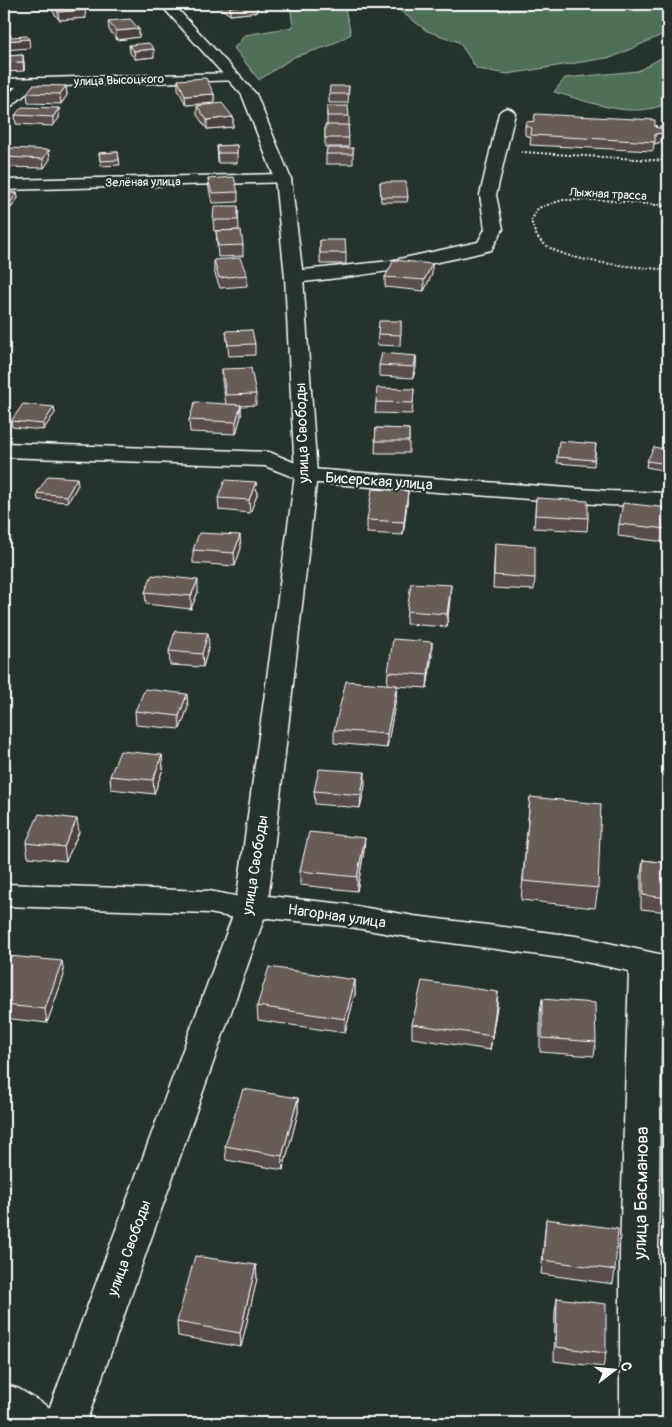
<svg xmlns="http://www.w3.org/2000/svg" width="672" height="1427" font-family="Pangolin,sans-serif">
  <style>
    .green { fill: #4f6f58; stroke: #a7b7ac }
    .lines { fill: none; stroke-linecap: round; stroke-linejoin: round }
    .street-casing { stroke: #fff; stroke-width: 3 }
    .secondary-casing { stroke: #fff; stroke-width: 3 }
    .path { stroke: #fff; stroke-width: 2; stroke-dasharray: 2 2; stroke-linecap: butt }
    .street { fill: #26332d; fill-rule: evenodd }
    .secondary { fill: #26332d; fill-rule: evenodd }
    .wall { fill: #594e4b; stroke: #fff }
    .shaded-wall { fill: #48403d; stroke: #fff }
    .building { fill: #675b57; stroke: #fff }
    .labels { text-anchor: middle; stroke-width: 4.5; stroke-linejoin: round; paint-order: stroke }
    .far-street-label { font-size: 12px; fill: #fff; stroke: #26332d }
    .street-label { font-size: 15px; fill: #fff; stroke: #26332d }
    .near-street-label { font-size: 18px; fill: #fff; stroke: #26332d }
  </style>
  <rect width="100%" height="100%" fill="#26332d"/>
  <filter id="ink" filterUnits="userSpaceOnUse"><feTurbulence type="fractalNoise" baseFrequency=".02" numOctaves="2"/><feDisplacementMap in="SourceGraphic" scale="10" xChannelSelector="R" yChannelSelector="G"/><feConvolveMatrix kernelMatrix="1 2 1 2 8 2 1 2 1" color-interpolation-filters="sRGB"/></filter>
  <g filter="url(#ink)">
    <path class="green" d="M290,4h54l7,30 -22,12 -35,11 -35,23 -25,-32 11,-13 48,-8z
      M391,4h277v28l-55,25 -105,17 -31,-5 -18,-27 -32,-11z
      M668,54v49c-37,17 -77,-1 -114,-11l11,-14 73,-7z"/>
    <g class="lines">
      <g class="street-casing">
        <path id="street" d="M234,73l5,1 2,3 -2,3 -205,7 -25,21 -5,1v-11l12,-11h-12v-8z
          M507,108l5,2 3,3 -19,82 7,34 -12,21c-65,17 -130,26 -197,33l-7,-2 -2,-4 2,-4 7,-2 96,-10 88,-19 7,-13 -5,-34 19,-82 3,-3z
          M283,174l6,2 2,3 -2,3 -285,8v-10z
          M4,443l265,9 41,17 299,22 59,2v14l-59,-2 -303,-23 -41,-16 -261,-9z
          M4,884l205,7 42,8 17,-3 76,8 70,12 162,20 92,20v24l-6,-1 -4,272 4,172h-42v-172l9,-280 -53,-11 -162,-22 -70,-12 -76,-8 -17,3 -42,-8 -205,-7z
          M4,1384l15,5 33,20 6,14h-54z"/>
      </g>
      <g class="secondary-casing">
        <path id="secondary" d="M160,4h13l83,90 35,85 12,98 14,198 -50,435 -181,513h-42l191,-513 60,-435 -10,-198 -10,-98 -33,-84z"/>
      </g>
      <path class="path" d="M651,126l17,1
        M521,152l147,9
        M668,206l-64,-6h-41l-25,8 -7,13c2,6 4,13 8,18 21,25 97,27 129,31"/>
      <use href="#street" class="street"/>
      <use href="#secondary" class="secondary"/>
    </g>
    <path class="wall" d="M51,4h30l5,14 -27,2 -7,-10z
      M215,4h42v8l-27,3z
      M108,21l31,8v8l-22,3 -8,-10z
      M129,45l25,12 -19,2 -5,-6z
      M23,55l1,9v7l-20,1v-16z
      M178,80l36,14v9l-28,2 -8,-16z
      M66,86l1,9 -6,9 -33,-1 -1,-10z
      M349,86l-1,17h-19v-9z
      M197,106l36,11v10l-26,2 -10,-14z
      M327,106l22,10v10h-1l1,21h-24v-22h2z
      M59,108v10l-6,8 -37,-2 -1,-9z
      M525,126l130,1 6,15 -7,2 -1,7 -123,-6 1,-8 -6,-2z
      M237,145v18h-19l-1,-17z
      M353,148v16h-27v-10z
      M49,150l1,9 -6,9 -38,-1 -1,-10z
      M118,152l2,13 -19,1 -2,-13z
      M208,179l30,13v10l-26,1 -3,-14z
      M380,182l28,15 -1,5h-26z
      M4,193h13l1,5 -7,10h-7z
      M238,206l1,24 -25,1 -1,-11z
      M216,231l27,14v11l-25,1z
      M320,240l26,13v11h-26z
      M214,260l33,15v11l-27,2 -6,-17z
      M432,274l-8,17 -39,-4v-10z
      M401,321l-1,25 -23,-1 1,-11z
      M226,331l29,13v11l-26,1z
      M416,356v11l-3,11 -34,-2v-11z
      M222,369l34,25v11l-15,1v10l-5,18 -46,-2 -1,-12 37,-16 -4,-23z
      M414,389l-2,25 -37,-1 1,-11z
      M54,407l1,6 -12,17 -31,-3 -1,-6z
      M376,428l33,1v24h-34z
      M596,444l-2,22 -37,-3v-6z
      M668,450v21l-22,-4 1,-6z
      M256,482l1,13 -7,18 -31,-3 -1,-12z
      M78,485l-10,17 -30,-2 -1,-7z
      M408,491l-1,12 -4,32 -36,-2v-13z
      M536,498l52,20 -1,13 -53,-3z
      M668,521l-3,21 -47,-6 1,-12z
      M495,543l40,35 -1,12 -41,-2z
      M241,548l-6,18 -42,-3v-13z
      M145,592h53l-7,17 -45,-5z
      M450,598l-3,29 -41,-3 1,-13z
      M209,646l-6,21 -33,-2 -1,-14z
      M432,655l-5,33 -30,-2 -1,12 -9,50 -53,-5v-13l53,-46 1,-12z
      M188,707l-8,22 -44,-4 -1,-14z
      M162,755l1,14 -9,25 -43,-5 -1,-13z
      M365,786l-5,22 -45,-4 -1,-13z
      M530,797l68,91 -3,20 -74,-8z
      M79,832l-13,29 -38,-4 -2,-14z
      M364,851l-7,40 -57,-6v-14z
      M643,860l25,3v49l-27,-3v-35z
      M4,969l60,6 -17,48 -43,-5z
      M355,980v14l-10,39 -87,-13 -1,-14z
      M542,999l54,43 -2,14 -54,-4v-39z
      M497,1006l-7,44 -78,-12v-14z
      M665,1011l3,1v47l-4,-1 -1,-33z
      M298,1098v15l-15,57 -57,-10 -1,-14z
      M546,1219l69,51 -2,14 -72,-10z
      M256,1265l1,14 -16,68 -63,-11 -1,-14z
      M557,1298l49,55 -3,14 -49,-6 1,-49z"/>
    <path class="shaded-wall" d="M257,4v8l-27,3v-8z
      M85,10l1,8 -27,2 -1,-8z
      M139,29v8l-22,3 -1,-9z
      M29,39l1,9 -26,2v-9z
      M154,49v8l-19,2 -1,-8z
      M23,55l1,9v7l-1,-9z
      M66,86l1,9 -6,9 -1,-10z
      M214,94v9l-28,2 -1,-9z
      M59,108v10l-6,8v-9z
      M233,117v10l-26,2v-9z
      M662,133l-1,9 -7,2 1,-10z
      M49,150l1,9 -6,9 -1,-9z
      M17,193l1,5 -7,10 -1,-5z
      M432,264v10l-8,17v-11z
      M416,356v11l-3,11 1,-11z
      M241,405v11l-5,18v-12z
      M54,407l1,6 -12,17v-6z
      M77,478l1,7 -10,17 -1,-6z
      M256,482l1,13 -7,18 -1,-13z
      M408,491l-1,12 -4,32 1,-13z
      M240,535l1,13 -6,18 -1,-13z
      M198,580v12l-7,17v-13z
      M451,585l-1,13 -3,29v-13z
      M208,633l1,13 -6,21 -1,-13z
      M432,642v13l-5,33 1,-13z
      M397,685l-1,13 -9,50v-14z
      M187,694l1,13 -8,22 -1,-13z
      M162,755l1,14 -9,25 -1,-14z
      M365,772v14l-5,22 1,-13z
      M77,819l2,13 -13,29 -2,-14z
      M365,838l-1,13 -7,40v-14z
      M62,961l2,14 -17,48 -2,-14z
      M355,980v14l-10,39v-14z
      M498,992l-1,14 -7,44 2,-14z
      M298,1098v15l-15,57 -1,-14z
      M4,1116l2,12 -2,5z
      M256,1265l1,14 -16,68 -1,-14z"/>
    <path class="building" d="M52,4h29l4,6 -27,2z
      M225,4h29l-24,3z
      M130,19l9,10 -23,2 -8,-10z
      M4,33h5l2,4 16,-1 2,3 -25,2z
      M149,43l5,6 -20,2 -5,-6z
      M23,55v7l-19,1v-7z
      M206,78l8,16 -29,2 -7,-16z
      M33,85l33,1 -6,8 -33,-1z
      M330,86h19l-1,8h-19z
      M222,103l11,14 -26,3 -10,-14z
      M327,106h21l1,10h-22z
      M22,107l37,1 -6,9 -38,-2z
      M535,114l120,6v7l8,2 -1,4 -7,1v8l-124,-7 1,-7 -7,-2 1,-4 8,-1z
      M325,125h23l1,13h-24z
      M237,145v8h-19l-1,-7z
      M11,148l38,2 -6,9 -38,-2z
      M327,148h26v6h-27z
      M118,152l1,8 -19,1 -1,-8z
      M234,177l4,15 -26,1 -4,-14z
      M380,182h26l2,15h-27z
      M4,193h13l-7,10h-6z
      M214,206h24v14h-25z
      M241,230l2,15 -25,1 -2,-15z
      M320,240h25l1,13h-26z
      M240,258l7,17 -28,3 -5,-18z
      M394,260l38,4 -8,16 -39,-3z
      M379,321h22v14l-23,-1z
      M252,330l3,14 -27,1 -2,-14z
      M382,353l34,3 -2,11 -35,-2z
      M251,368l5,26 -30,1 -4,-26z
      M377,388l37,1 -1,14 -37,-1z
      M195,402l46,3 -5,17 -47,-2z
      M23,404l31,3 -11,17 -32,-3z
      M376,428l33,1v12h-34z
      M559,441l37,3 -2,16 -37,-3z
      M654,447l14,3v14l-21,-3z
      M48,476l29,2 -10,18 -30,-3z
      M225,480l31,2 -7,18 -31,-2z
      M372,489l36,2 -4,31 -37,-2z
      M536,498l52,3v17l-53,-3z
      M623,503l45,5v13l-1,8 -48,-5z
      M199,533l41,2 -6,18 -41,-3z
      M495,543l40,3v32l-41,-3z
      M152,575l46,5 -7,16 -46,-4z
      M411,583l40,2 -4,29 -40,-3z
      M175,631l33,2 -6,21 -33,-3z
      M393,639l39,3 -4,33 -40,-3z
      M346,681l51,4 -10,49 -53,-4z
      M145,689l42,5 -8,22 -44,-5z
      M120,751l42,4 -9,25 -43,-4z
      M319,769l46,3 -4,23 -47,-4z
      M530,797l71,7 -3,84 -75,-7z
      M39,814l38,5 -13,28 -38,-4z
      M309,832l56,6 -8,39 -57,-6z
      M643,860l25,3v35l-25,-3z
      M9,956l53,5 -17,48 -41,-4v-36z
      M269,967l86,13 -10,39 -88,-13z
      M422,981l76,11 -6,44 -80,-12z
      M542,999l53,4 1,39 -54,-4z
      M665,1011l3,1v32h-2z
      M243,1089l55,9 -16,58 -57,-10z
      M546,1219l72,10 -3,41 -72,-10z
      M195,1256l61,9 -16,68 -63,-11z
      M557,1298l49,6v49l-50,-6z
      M138,1418l26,5h-28z"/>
  </g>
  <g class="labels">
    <g class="far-street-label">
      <text transform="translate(119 80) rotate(-2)" y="4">улица Высоцкого</text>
      <text transform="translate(143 182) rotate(-1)" y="4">Зелёная улица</text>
      <text transform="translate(608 194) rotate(3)" y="4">Лыжная трасса</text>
    </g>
    <g class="street-label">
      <text transform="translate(302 433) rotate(-92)" y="5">улица Свободы</text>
      <text transform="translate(379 481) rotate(4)" y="5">Бисерская улица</text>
      <text transform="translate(255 865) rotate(-81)" y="5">улица Свободы</text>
      <text transform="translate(337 916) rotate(8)" y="5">Нагорная улица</text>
      <text transform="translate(129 1248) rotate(-70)" y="5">улица Свободы</text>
    </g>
    <g class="near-street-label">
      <text transform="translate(641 1193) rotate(-89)" y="6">улица Басманова</text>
    </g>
  </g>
  <rect width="672" height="1427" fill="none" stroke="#26332d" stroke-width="20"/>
  <rect x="10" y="10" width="652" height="1407" fill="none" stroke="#fff" stroke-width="2" filter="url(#ink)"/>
  <g transform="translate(614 1370) rotate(74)" stroke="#26332d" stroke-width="4" paint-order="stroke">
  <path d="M0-4L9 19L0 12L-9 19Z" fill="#ffffff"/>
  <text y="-8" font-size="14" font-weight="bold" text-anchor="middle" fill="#ffffff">С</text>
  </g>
</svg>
